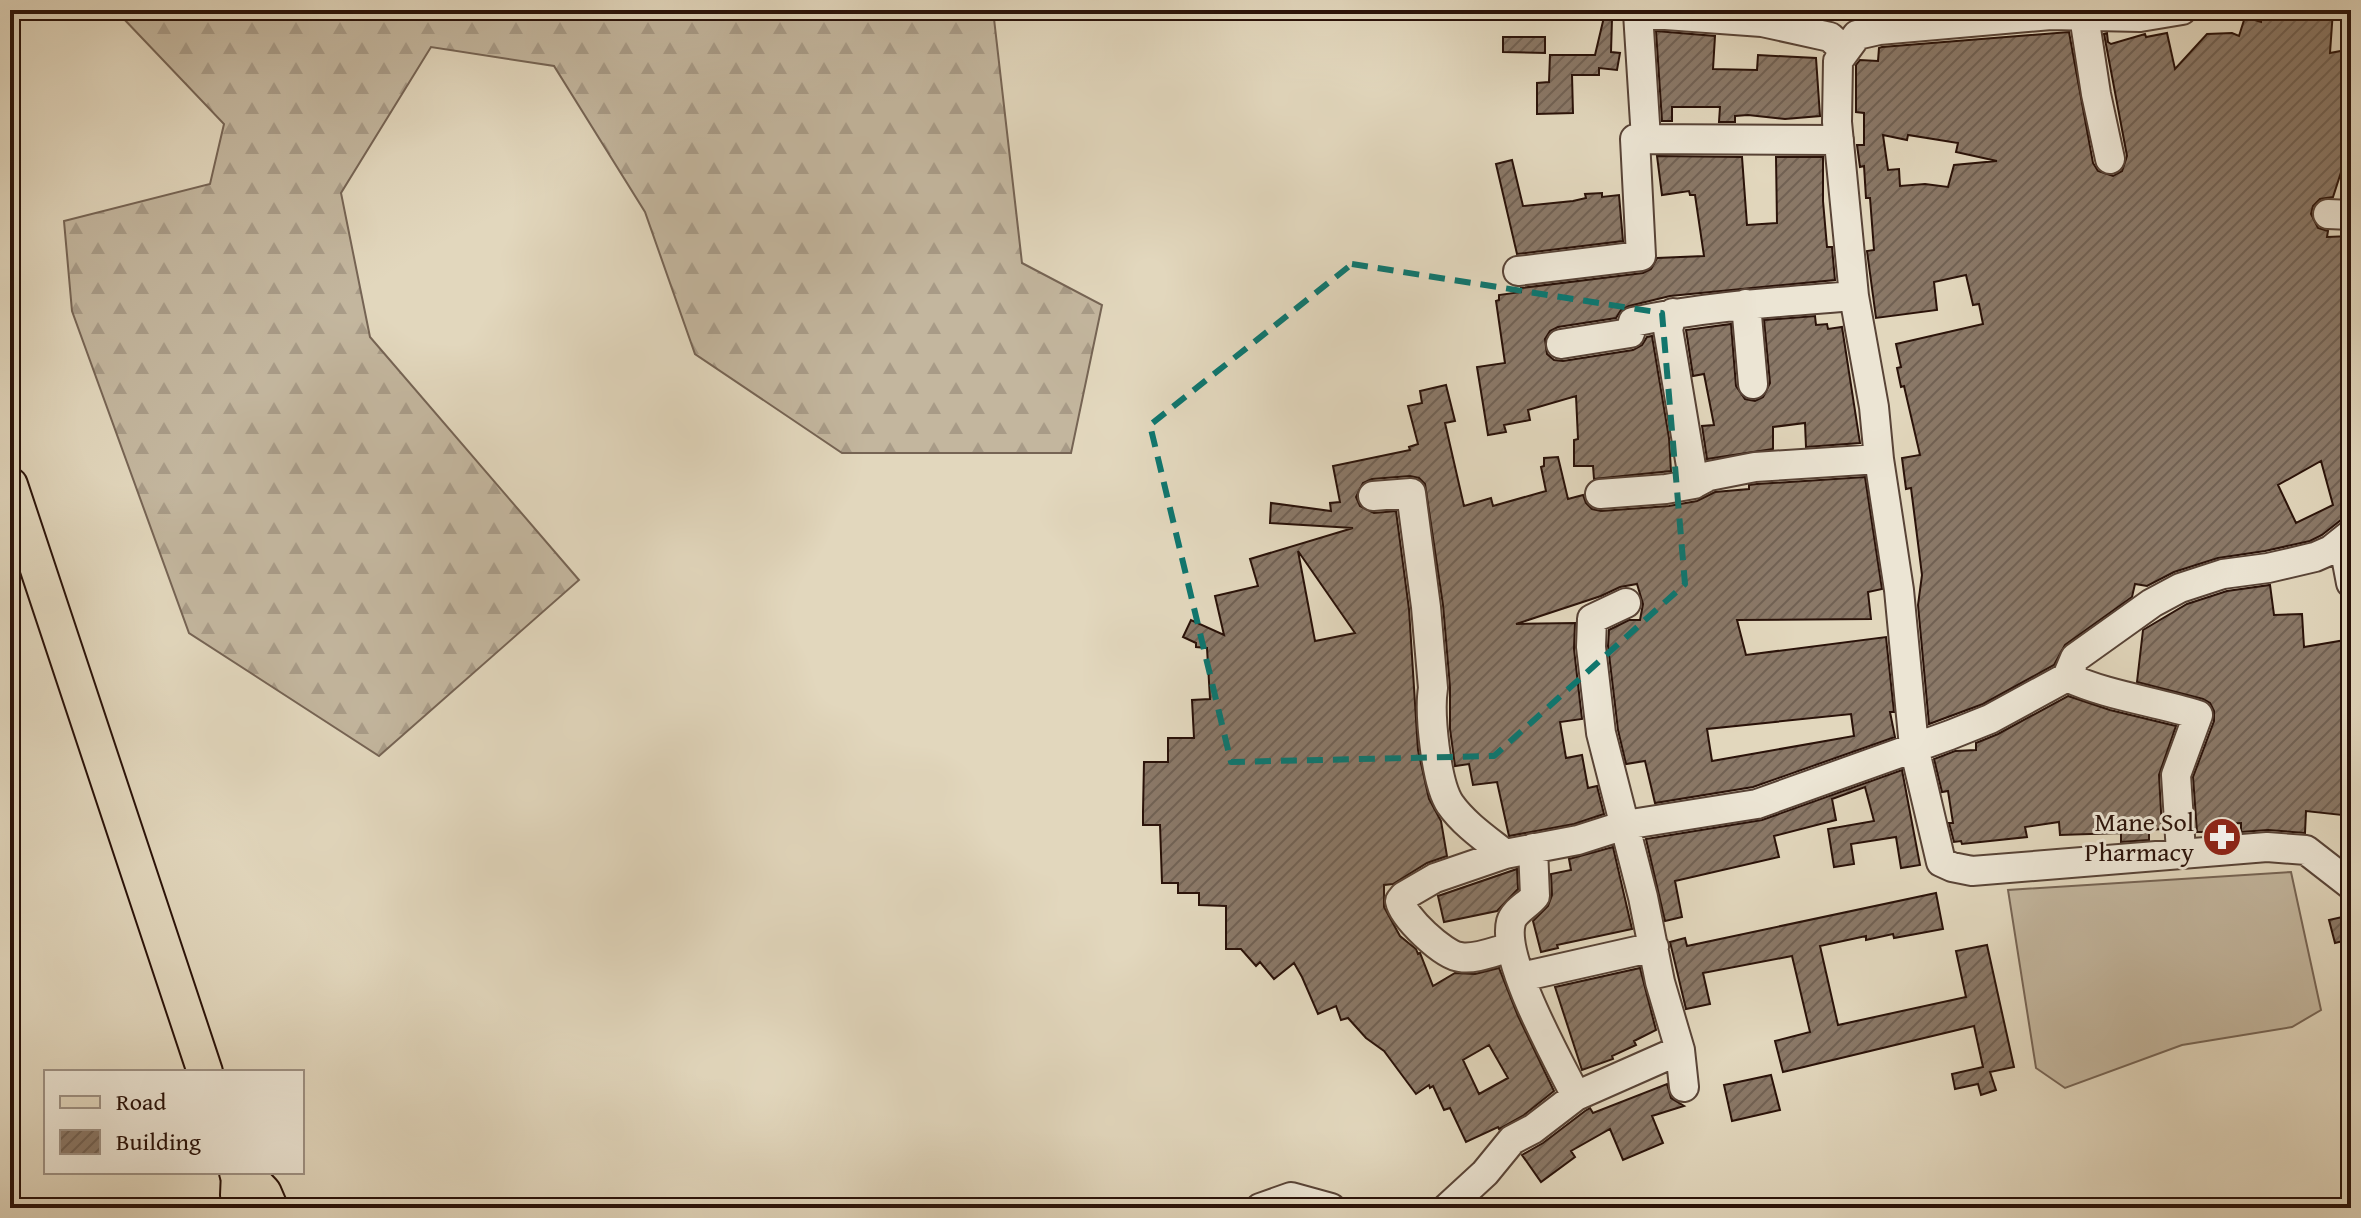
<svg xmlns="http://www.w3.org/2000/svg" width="2361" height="1218" font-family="'Gentium Book Plus',serif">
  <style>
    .grass { fill: #c3b69e; stroke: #766454; stroke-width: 2 }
    .forest { fill: url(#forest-firs); stroke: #766454; stroke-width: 2 }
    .building { fill: url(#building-hatch); stroke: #2a1209; stroke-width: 2; fill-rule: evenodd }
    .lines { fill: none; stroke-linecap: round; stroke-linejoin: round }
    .minor-casing { stroke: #584336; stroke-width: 32 }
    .major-casing { stroke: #2a1209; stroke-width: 38 }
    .highway-casing { stroke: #2a1209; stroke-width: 44 }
    .minor { stroke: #ece5d4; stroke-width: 28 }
    .major { stroke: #e2d7bd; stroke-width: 34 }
    .highway { stroke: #e2d7bd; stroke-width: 40 }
    .marked { fill: none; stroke: #0f766e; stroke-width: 6; stroke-dasharray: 16 10; stroke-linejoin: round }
    .labels { text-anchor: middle; stroke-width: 6; stroke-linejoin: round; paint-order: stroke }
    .poi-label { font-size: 26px; fill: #2a1209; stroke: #ece5d4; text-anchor: end }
  </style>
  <defs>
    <pattern id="forest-firs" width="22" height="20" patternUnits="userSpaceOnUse" patternTransform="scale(2)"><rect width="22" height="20" fill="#c3b69e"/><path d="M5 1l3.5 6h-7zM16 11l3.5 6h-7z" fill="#a89b87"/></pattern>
    <pattern id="building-hatch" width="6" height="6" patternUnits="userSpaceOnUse" patternTransform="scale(2)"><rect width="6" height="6" fill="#8a7867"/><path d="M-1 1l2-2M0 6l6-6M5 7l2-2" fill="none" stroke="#716153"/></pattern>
  </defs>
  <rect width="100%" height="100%" fill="#e2d7bd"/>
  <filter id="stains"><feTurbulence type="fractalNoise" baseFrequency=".0025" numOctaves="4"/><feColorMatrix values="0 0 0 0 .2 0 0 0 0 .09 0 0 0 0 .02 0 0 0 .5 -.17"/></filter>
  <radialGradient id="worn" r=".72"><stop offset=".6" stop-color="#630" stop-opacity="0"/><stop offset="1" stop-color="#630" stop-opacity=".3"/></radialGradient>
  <path class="grass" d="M2291,872l30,138 -29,17 -110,18 -117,43 -29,-20 -28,-178z"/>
  <path class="forest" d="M82,10h911l29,253 80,42 -31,148h-229l-147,-99 -50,-142 -91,-146 -123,-19 -90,146 29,144 209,243 -200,176 -190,-123 -117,-322 -8,-90 146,-37 14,-60 -102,-107z"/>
  <path class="building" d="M2261,10h72l-3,43 16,-3 5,28v81l-6,1 -12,37 -13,2 -7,7 -2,8 7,14 10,3 -1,6 24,-1v281l-10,3 -19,15 -12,6 -45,10 -47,7 -44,14 -27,14 -12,-2 -3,13 -67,48 -11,20 -71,39 -54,20 -11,-119 4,-30 -11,-87 -5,1 -4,-31 18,-3 -16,-69 -3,1 -4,-19 4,-1 -5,-23 87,-20 -4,-20 -6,1 -7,-30 -32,7 3,28 -61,8 -9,-67 7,-1 -4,-52h-4l-2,-32 -4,1 -3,-22h7v-32l-8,-1v-47l4,-5 18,1 1,-13 3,-1 187,-15 24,131 5,8 15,5 9,-5 5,-15 -23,-122 3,-1 1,9 3,2 34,-10 1,3 21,-4 8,36 32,-35 25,-1 7,3 6,-19 16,5zM1883,135l24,5 1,-5 50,8 -2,9 41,9 -43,4 -6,22 -23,-3 -25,2 -1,-17 -11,1zM2321,461l12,44 -37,18 -18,-38z
    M1604,17l8,2 -1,33 9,1 -3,17 -18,-2v7h-27l1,38 -36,1v-31l12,-1 1,-27h45z
    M1656,31l59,5 -2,33 44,1 1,-15 58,3 4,58 -35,3 -37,-4 -13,1v6h-16l1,-15h-48v14h-10z
    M1503,37h42v16l-42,-1z
    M1657,156l85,1 5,68 30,-2 -1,-66h47v44l4,46h5l3,33 -165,16 -41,10 -8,4 -5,8 -58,9 -8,4 -5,8 2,15 7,6 9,1 70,-11 9,-5 5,-8 5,-1 17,102 2,33 -77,8 -1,-13h-19v-26l4,-1 -2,-43 -48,14 2,10 -26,5 2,7 -18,3 -11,-68 28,-4 -9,-62 3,-1v-5l22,-3v-4l122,-15 8,-4 6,-11 47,-2 -9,-61h-5l-1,-4 -27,4z
    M1512,160l11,46 50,-5 13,-3 -1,-4 17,-1v4l17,-2 4,46 -106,13 -21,-90z
    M1815,316l1,9 11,-1 1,5 14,-2 18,116 -54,4 -1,-24 -32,4v22l-66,10 -5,-33 12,-1 -10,-51 -11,2 -7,-46 45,-6 5,62 9,13 10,2 8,-4 7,-14 -6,-63z
    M1446,385l9,36 -10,2 19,83 27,-8 2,8 53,-15 -5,-24 3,-1v-8l14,-1 10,42 15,-4 3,8 6,6 9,2 68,-5 28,-5 18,-9 34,-3v-4l8,-1 108,-7 17,112 -14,3 3,27 -134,1 9,35 140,-18 8,75h-4l5,25 -142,50 -98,16 -10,-42 -19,3 -8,-34 -10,-84 1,-16 20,-10h11l3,-16 -6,-20 -17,3 -19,9 -85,28 59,-1 -1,26 8,70 -22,3 6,36 16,-3 6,33 9,-2 7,28 -30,10 -65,12 -12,-54 -24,3 -4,-21 -14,2 -5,-37v-42l-7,-82 -18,-121 -6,-6 -9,-2 -38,3 -9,4 -7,14 4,9 14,7 22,-2 13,98 9,141 11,49 12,22 6,35 -20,7 -34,21 -9,1v22l16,29 16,13 2,5 2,-1 13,33 22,-13 20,1 24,-6 19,48 36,75 -30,24 -25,14 -1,-2 -32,15 -16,-34 -6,2 -11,-24 -3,2 -1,-3 -13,9 -32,-43 -18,-13 -18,-20 -7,2 -5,-14 -18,8 -16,-37 -8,-14 -20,16 -14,-17 -4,4 -15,-17h-15v-43l-27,-1v-12h-21v-10h-16l-2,-58h-17v-13l1,-50h24v-24h26l-2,-38 18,-1 -3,-51 -11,-1v-4l-13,-6 8,-17 33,15 -9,-39 43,-10 -8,-27 103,-31 -83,-5 1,-20 60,8 -1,-8 10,-1 -7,-36 77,-16 -1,-3 9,-3 -10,-38 14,-3 -2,-12zM1298,551l57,82 -40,8zM1851,714l3,22 -142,25 -5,-32zM1489,1045l19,33 -29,16 -16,-34z
    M2270,585l4,30 28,-1 2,33 47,-8v177l-45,-5 -1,22 -37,-3 -27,2v-9l-34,2v7h-10l-4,-55 21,-56v-10l-4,-8 -7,-4 -66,-17 6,-52 44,-26 40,-13z
    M2068,696l42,14 66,16 -17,49 3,54 -13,1v10l-28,2v-9l-61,2 -1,-13 -34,5 2,10 -65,7 -1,-3 -7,1 -5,-19h4l-5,-32 -6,1 -8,-33 21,-8 21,-1v-7l22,-9z
    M1902,770l18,95 -19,3 -5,-31 -45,7 3,20 -20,3 -6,-38 46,-8 -9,-34 -33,12 4,21 -62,16 5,21 -104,24 7,36 -17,4 -19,-82 116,-19z
    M1613,847l19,82 -75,16 1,3 -17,4 -8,-31 15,-15 4,-11 -1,-21 20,-4 -2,-11z
    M1517,869l1,20 -21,22 -53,11 -6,-26z
    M1936,893l7,36 -49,9 -1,-4 -27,6v-4l-46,10 18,79 128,-28 -10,-46 31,-6 27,122 -24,5 6,18 -15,5 -3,-11 -23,5 -3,-15 31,-7 -9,-41 -191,46 -8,-31 35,-9 -18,-76 -89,17 7,31 -24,5 -16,-67 15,-4 2,8z
    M2351,915v24l-16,4 -6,-23z
    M1640,968l16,62 -22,11 2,4 -24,11 1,3 -31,11 -27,-83z
    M1771,1075l9,35 -48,11 -8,-36z
    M1667,1084l4,14 13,8 -32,10 11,27 -40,17 -13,-31 -39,22 4,6 -34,25 -19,-27 21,-12 42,-32 5,-3 3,5z"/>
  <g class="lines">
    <g class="minor-casing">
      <path id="minor" d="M2182,10l-42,7 -89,-2 -172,15 -22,5 -19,26 -1,61 17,174 20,111 5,52 20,131 15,157 27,115 11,5 20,4 295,-24 39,3 45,35
        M2084,16l12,78 14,65
        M1646,139l-8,-126 124,9 68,15 14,13
        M2328,214l23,1
        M1518,271l123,-15 -6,-117 204,1
        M1746,304l7,80
        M1673,313l-5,16 26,155
        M1561,344l69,-11 3,-11c73,-16 147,-20 221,-26
        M1600,494l66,-5 28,-5 15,-8 46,-9 124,-8
        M1373,496l38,-3 15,114 7,81c-4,25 3,95 17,116 14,20 36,35 55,50
        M2343,541l8,42
        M1626,603l-34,16 -1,28 10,86 42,164 17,85 20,68 4,37
        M2067,677c41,19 87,24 131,38l-22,60 5,77
        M1533,848l2,48c-7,9 -21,15 -24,26 -10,37 47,138 65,174
        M1511,947c-16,4 -36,13 -51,10 -17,-2 -57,-40 -60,-56l4,-5 31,-18 70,-24 73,-14 47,-15 132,-21 193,-69 40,-16 77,-42 8,-19 77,-55 28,-15 43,-14 45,-6 47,-11 16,-7 20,-16
        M1521,977l133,-30
        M1260,1208l31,-11 40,11
        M1447,1208l38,-35 27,-33 21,-11 43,-33 104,-46"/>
    </g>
    <g class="major-casing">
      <path id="major" d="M10,485l195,587
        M239,1172l-1,23 4,13"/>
    </g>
    <g class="highway-casing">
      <path id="highway" d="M240,1172l21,22 6,14"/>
    </g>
    <use href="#minor" class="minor"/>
    <use href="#major" class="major"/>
    <use href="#highway" class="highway"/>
  </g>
  <path class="marked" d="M1352,264l310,49 23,271 -191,172 -263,6 -81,-337z"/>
  <defs>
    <g id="pharmacy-disc" transform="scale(2)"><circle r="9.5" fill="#8f2418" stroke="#ece5d4"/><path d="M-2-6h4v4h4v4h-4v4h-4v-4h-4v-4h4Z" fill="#fff"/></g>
  </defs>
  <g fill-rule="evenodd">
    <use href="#pharmacy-disc" x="2222" y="837"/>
  </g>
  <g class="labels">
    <g class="poi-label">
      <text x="2194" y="831">Mane Sol<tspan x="2194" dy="30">Pharmacy</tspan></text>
    </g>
  </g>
  <rect width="2361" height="1218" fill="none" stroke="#e2d7bd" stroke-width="40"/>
  <rect x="12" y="12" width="2337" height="1194" fill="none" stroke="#2a1209" stroke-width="4"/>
  <rect x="20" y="20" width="2321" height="1178" fill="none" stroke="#2a1209" stroke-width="2"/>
  <rect x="44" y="1070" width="260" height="104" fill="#ece5d4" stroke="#9e9183" stroke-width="2"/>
  <rect x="60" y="1096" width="40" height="12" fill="#e2d7bd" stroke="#9e9183" stroke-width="2"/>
  <text x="116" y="1110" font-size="24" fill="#2a1209">Road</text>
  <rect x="60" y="1130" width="40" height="24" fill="url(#building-hatch)" stroke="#9e9183" stroke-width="2"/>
  <text x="116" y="1150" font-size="24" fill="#2a1209">Building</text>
  <rect width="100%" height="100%" filter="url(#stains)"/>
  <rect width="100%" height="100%" fill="url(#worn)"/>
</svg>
